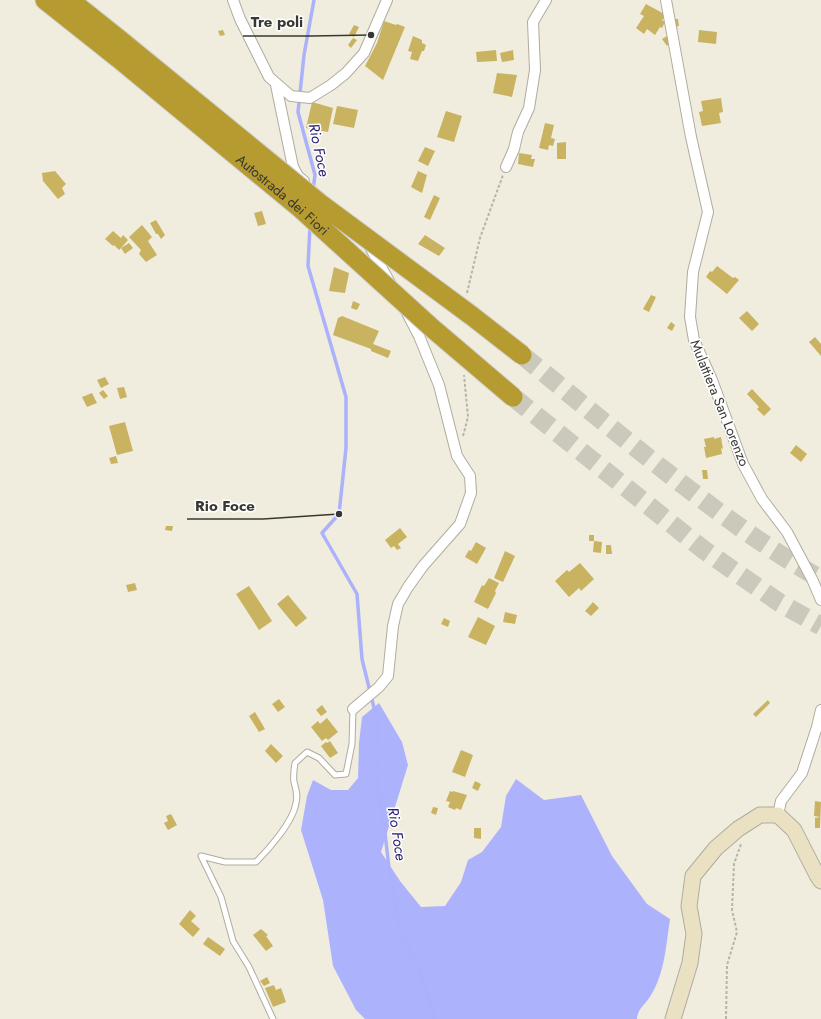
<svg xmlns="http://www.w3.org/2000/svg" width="821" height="1019" font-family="Jost,sans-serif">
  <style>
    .forest { fill: #adb2fd }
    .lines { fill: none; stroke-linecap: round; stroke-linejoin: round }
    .stream { stroke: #acb1fb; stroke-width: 3.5 }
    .building { fill: #c9b361 }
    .motorway-tunnel { stroke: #cbc9bc; stroke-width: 19; stroke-dasharray: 19 10; stroke-linecap: butt }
    .service-casing { stroke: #afac9f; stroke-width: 7 }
    .minor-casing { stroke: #afac9f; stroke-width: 12 }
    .secondary-casing { stroke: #afac9f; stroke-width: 17 }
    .motorway-casing { stroke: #cfcfce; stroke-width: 21 }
    .path { stroke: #b6b4a8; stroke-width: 2; stroke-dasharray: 3 2; stroke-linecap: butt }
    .service { stroke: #fff; stroke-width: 5 }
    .minor { stroke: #fff; stroke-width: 10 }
    .secondary { stroke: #e9e1c1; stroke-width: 15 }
    .motorway { stroke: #b59b30; stroke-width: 19 }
    .motorway-bridge-casing { stroke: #cfcfce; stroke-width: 21; stroke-linecap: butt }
    .motorway-bridge { stroke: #b59b30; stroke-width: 19 }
    .labels { text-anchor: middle; stroke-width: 3; stroke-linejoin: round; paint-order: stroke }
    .street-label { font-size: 14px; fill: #383731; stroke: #fff }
    .water-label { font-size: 15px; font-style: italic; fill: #271c6f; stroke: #fff }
    .leader { fill: none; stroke: #383731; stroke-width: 1.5 }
    .callout-dot { fill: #383731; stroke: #fff; stroke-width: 1.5 }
    .callout-label { font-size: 15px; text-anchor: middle; font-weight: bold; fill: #383731; stroke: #fff; stroke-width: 3; stroke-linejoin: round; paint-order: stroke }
  </style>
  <rect width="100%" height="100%" fill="#f0eddf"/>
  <path class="forest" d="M379,703l23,39 6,23 -27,87 19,29 21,26 24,-1 16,-24 7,-22 14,-8 19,-25 5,-31 10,-17 28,21 37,-5 31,61 35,48 23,15c-4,26 -5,53 -19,76 -4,8 -14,14 -14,24h-272l-9,-9 -23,-44 -10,-66 -22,-70 6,-34 6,-16 18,10h17l10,-12 1,-35 3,-26z"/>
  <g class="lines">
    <path class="stream" d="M313,190l2,-15 -17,-63 6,-57 10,-55
      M310,226l-2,40 38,131v51l-7,66 -17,19 35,61 5,65 15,61 -1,49 1,19 6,28 6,52 11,61 16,33 19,57"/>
  </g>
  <path class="building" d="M646,4l20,11 -4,5 3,2 -3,6 -2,-1 -5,8 -8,-6 -3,5 -8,-6 8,-12 -4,-2z
    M673,19h5l1,7 -6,1z
    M384,21l12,4 1,-1 8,3 -22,53 -18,-14 12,-23z
    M354,25l5,2 -5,10 -5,-3z
    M223,30l2,5 -5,1 -2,-5z
    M699,30l18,2 -1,12 -18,-2z
    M413,36l9,4v3l4,2 -2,6h-2l-4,10 -8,-2 2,-7 -4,-1z
    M667,36l4,5 -4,5 -5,-7z
    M353,38l4,2 -6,8 -3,-3z
    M496,50l1,11 -20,1 -1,-10z
    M513,50l1,10 -12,2 -2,-9z
    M497,73l20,2 -5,22 -19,-4z
    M721,98l2,14 -4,1 2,10 -19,3 -3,-14 4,-1 -2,-10z
    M312,102l21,6 -5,24 -22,-4z
    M337,106l21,4 -4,18 -21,-4z
    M446,111l16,5 -8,26 -17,-5z
    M545,123l9,2 -3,13 4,1 -2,7 -4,-1 -1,5 -9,-2z
    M566,142v17h-9v-16z
    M425,147l10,4 -7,15 -10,-5z
    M519,153l13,2 -1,4h4l-2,8 -15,-3z
    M55,171l11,13 -4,4 3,6 -7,5 -15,-18 -1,-8z
    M418,171l9,4 -5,18 -11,-6z
    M434,195l6,3 -10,22 -6,-3z
    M262,211l4,13 -8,2 -4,-13z
    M156,220l9,15 -4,4 -3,-5h-2l-6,-11z
    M142,225l10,12 -4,4 9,14 -11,7 -7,-8 2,-4 -12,-13z
    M113,231l8,7 2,-3 5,5 -7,8 8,-5 4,5 -8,6 -4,-6 -2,2 -5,-5 -1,1 -8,-7z
    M425,235l20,13 -6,8 -21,-12z
    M717,266l16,12 2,-1 4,3 -12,14 -21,-17 4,-6 2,1z
    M334,267l15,6 -4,20 -16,-2z
    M651,295l5,2 -7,15 -6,-3z
    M353,301l7,3 -3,6 -6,-2z
    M747,311l12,13 -7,7 -13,-13z
    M342,316l37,15 -6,13 18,7 -3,7 -17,-7v-2l-38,-14 5,-17z
    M671,322l4,3 -3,6 -5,-3z
    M815,337l6,7v12l-12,-14z
    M105,377l4,7 -8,4 -4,-8z
    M124,387l3,10 -7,2 -3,-11z
    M752,389l19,20 -7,7 -7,-7 2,-2 -12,-13z
    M103,390l5,6 -4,3 -5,-6z
    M92,393l5,10 -10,4 -5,-10z
    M125,422l8,29 -16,4 -8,-29z
    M714,437v2l7,-2 2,12 -2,-1 1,6 -16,4 -2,-11h2l-2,-8z
    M796,445l11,9 -6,8 -11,-9z
    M116,456l2,7 -7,1 -2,-6z
    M702,470h5l1,9h-5z
    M166,526h7l-1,5 -7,-1z
    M400,528l7,9 -9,7 3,4 -4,2 -3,-4 -3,2 -6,-8z
    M589,535h5v6h-5z
    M594,541l8,1 -1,11 -8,-1z
    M476,542l10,6 -9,16 -12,-7 4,-7 2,1z
    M606,545h5l1,9h-6z
    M505,551l10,5 -12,26 -9,-4z
    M580,563l14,16 -13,12 -2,-3 -10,9 -14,-16 12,-11 2,2z
    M489,578l10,5 -4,8 1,2 -8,16 -14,-7 8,-17 2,1z
    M135,583l2,7 -9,2 -2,-7z
    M249,586l23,35 -13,9 -23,-36z
    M288,595l19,23 -11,9 -19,-23z
    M593,602l6,6 -8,8 -6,-5z
    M505,612l12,3 -2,9 -12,-2z
    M478,617l17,9 -9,19 -18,-8z
    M444,618l6,3 -2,6 -7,-3z
    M279,699l6,8 -7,5 -6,-8z
    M768,700l2,3 -14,14 -3,-3z
    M322,705l5,7 -6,4 -5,-6z
    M255,712l10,17 -6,3 -10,-16z
    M327,718l11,14 -10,8 -2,-2 -4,3 -11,-14 7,-6 2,3z
    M330,741l8,12 -8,5 -9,-12 5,-4 1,1z
    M271,744l12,12 -7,7 -11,-12z
    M461,750l12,5 -8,22 -13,-5z
    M475,781l6,3 -3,7 -6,-3z
    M450,791l3,1v-1l14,4 -6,15 -5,-2 -1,2 -7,-3 2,-5 -4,-1z
    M815,801l6,1 -1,26h-5v-10l5,-1 -6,-1z
    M433,807l5,1 -2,7 -5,-2z
    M171,814l6,11 -9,5 -4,-7 4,-2 -2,-5z
    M474,828h7v11l-7,-1z
    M190,910l6,6 -5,5 9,8 -7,8 -14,-13z
    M261,929l7,6 -2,1 7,10 -7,5 -13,-16z
    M208,937l17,12 -5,7 -17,-12z
    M267,977l3,6 -6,3 -4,-5z
    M274,985l2,5 5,-2 5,14 -13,5 -8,-19z"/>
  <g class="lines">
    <path class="motorway-tunnel" d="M522,355c49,40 97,80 147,119 49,38 98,75 152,105
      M513,397l191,153 76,53 41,23"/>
    <g class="service-casing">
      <path id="service" d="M273,1019l-24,-52 -16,-26 -12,-44 -20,-41 24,6h31c13,-13 37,-40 40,-59 2,-8 0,-14 -2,-21 -1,-6 0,-13 1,-19l12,-11 12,6 16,17 11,-1 6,-30 1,-35"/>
    </g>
    <g class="minor-casing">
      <path id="minor" d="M233,0l7,19 29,58 22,19 19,2 21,-13 15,-12 18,-20 23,-53
        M666,0l25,137 17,75 -15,60 -3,45 4,23 18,40 31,84 19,35 25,33 25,47 9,21
        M276,85l17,82 5,9 6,5
        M506,167l8,-18 4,-17 11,-24 6,-38 -2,-48 13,-22
        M369,245l21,38
        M353,709l26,-22 9,-11 5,-50 5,-22 10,-17 15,-21 37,-42 11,-31 -1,-17 -13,-20 -18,-71 -20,-49 -13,-25
        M778,815l3,-14 21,-28 15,-46 4,-17"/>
    </g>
    <g class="secondary-casing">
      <path id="secondary" d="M673,1019l17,-56 4,-29 -5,-28 4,-30 23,-28 22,-19 22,-14h18l16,15 23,45 4,6"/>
    </g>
    <g class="motorway-casing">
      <path id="motorway" d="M45,0l73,58
        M70,0l55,44"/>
    </g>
    <path class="path" d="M467,293l13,-55 23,-63
      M463,436l5,-19 -4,-42
      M726,1019l1,-54 10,-33 -5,-22 2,-46 7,-20"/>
    <use href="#service" class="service"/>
    <use href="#minor" class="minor"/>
    <use href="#secondary" class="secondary"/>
    <use href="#motorway" class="motorway"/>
    <g class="motorway-bridge-casing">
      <g id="motorway-bridge">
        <path d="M125,44l197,161 150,111 50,39"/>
        <path id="s1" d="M118,58l183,151 131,119 81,69"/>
      </g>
    </g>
    <use href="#motorway-bridge" class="motorway-bridge"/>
  </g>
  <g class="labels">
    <g class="street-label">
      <text dy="5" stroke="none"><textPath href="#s1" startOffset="214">Autostrada dei Fiori</textPath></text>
      <text transform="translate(720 403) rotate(68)" y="5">Mulattiera San Lorenzo</text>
    </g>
    <g class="water-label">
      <text transform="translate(319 150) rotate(78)" y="5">Rio Foce</text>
      <text transform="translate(397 834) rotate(81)" y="5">Rio Foce</text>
    </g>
  </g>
  <path class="leader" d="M371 35L311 36H243M339 514L263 519H187"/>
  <g class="callout-dot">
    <circle cx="371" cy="35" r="4"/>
    <circle cx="339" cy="514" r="4"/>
  </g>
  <g class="callout-label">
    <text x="277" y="27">Tre poli</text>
    <text x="225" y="511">Rio Foce</text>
  </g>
</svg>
